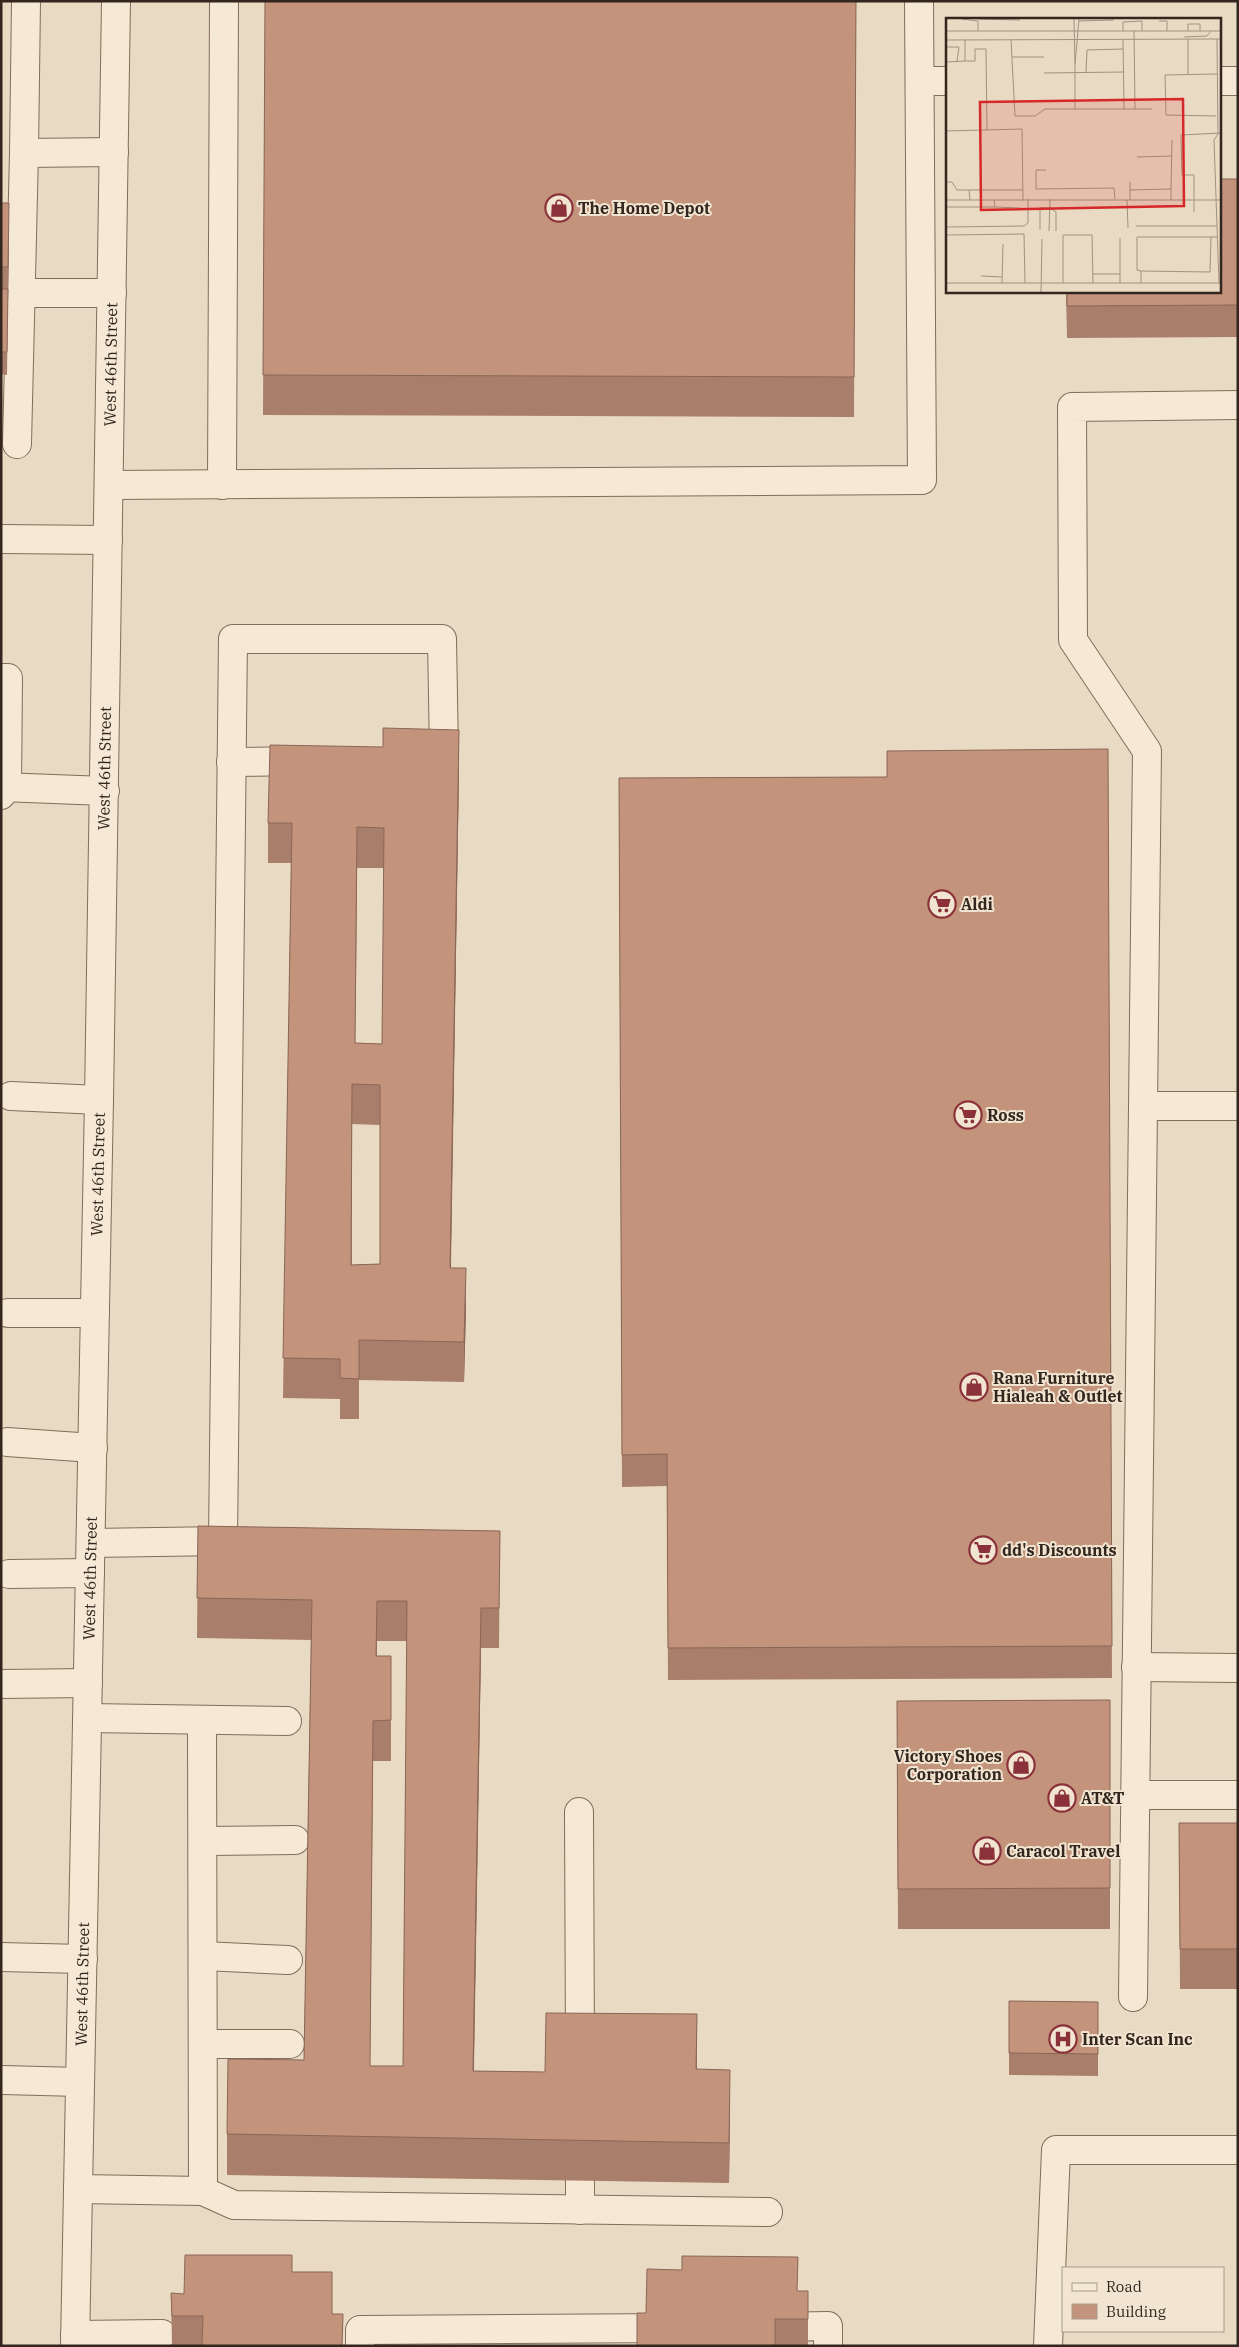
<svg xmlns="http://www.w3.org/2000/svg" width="1239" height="2347" font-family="'IBM Plex Serif',serif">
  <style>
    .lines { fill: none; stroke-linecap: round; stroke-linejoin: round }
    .minor-casing { stroke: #826c5b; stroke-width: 30 }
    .minor { stroke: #f5e8d5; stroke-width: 28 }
    .wall { fill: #a97e6b; fill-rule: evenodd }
    .shaded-wall { fill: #896757 }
    .building { fill: #c4937c; stroke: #896757; fill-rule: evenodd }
    .labels { text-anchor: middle; stroke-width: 4; stroke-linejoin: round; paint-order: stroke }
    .poi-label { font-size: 16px; font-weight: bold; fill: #33261e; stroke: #f1e5d1; text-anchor: start }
    .street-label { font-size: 16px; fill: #33261e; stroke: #f1e5d1 }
    .inset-road { fill: none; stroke: #a09281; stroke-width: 1 }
    .view { fill: #d62828; fill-opacity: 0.15; stroke: #d62828; stroke-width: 2.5 }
    .inset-edge { fill: none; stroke: #33261e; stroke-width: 2.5 }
  </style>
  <rect width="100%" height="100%" fill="#e9dac3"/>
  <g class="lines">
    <g class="minor-casing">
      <g id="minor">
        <path d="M26,1l-2,152 90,-1"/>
        <path d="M920,81h28"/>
        <path d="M1220,81h18"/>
        <path d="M20,293h92"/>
        <path d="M17,444l7,-291"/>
        <path d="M109,485l813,-5 -3,-479"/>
        <path d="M222,485l2,-484"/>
        <path d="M1,539l107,1"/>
        <path d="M1,678h7l-1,110 -6,7"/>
        <path d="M231,762l76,-1"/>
        <path d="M1,787l104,4"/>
        <path d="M11,1096l88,4"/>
        <path d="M1143,1106h95"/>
        <path d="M8,1313h87"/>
        <path d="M7,1442l86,6"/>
        <path d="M91,1543l132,-2 10,-902h209l2,114"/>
        <path d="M9,1574l81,-1"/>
        <path d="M1136,1667l102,1"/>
        <path d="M1,1684l87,-1"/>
        <path d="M87,1718l200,3"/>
        <path d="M1135,1795h103"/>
        <path d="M579,1812l1,239"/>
        <path d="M203,1841l92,-1"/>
        <path d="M203,1956l85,4"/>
        <path d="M1,1957l82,2"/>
        <path d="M1133,1997l14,-1246 -74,-111 -1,-233 166,-2"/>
        <path d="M203,2044h87"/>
        <path d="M2,2080l78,2"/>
        <path d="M580,2144v66"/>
        <path d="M78,2189l125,2 -1,-471"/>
        <path d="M203,2191l31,14 534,7"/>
        <path d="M770,2327l58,-1v20"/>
        <path d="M75,2335l87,-1"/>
        <path id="s1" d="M75,2346l24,-1246 17,-1099"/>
        <path d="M360,2346v-16l315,-2"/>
        <path d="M1048,2346l8,-196h182"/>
      </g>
    </g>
    <use href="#minor" class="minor"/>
  </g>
  <path class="wall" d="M265,1h591l-2,416 -591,-2z
    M1238,179v158l-171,1 -1,-47z
    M1,203l8,32 -2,140 -6,-1z
    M1108,749l4,929 -444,2 -1,-194 -45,1 -3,-709 268,-1z
    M459,770l-8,498 15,40 -2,74 -105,-2v39h-19v-20l-57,-1 8,-535h-23v-40zM357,868h27l-2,176 -27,-1zM352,1124l28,1v139l-28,1z
    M198,1526l302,5 -1,117h-18l-7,423 71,1 152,-58v55l33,41 -1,73 -502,-8v-41l77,-74 7,-420 -114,-2zM377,1641h30l-4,425h-33l3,-305h18v-105h-14z
    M1110,1700v229h-212l-1,-228z
    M1179,1823h59v166h-58z
    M1009,2001l89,1v74l-89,-1z
    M292,2272l40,42 11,32h-171l-1,-53 13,1z
    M798,2291h10v55h-171l9,-33z"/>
  <path class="shaded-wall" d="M9,203v32l-1,64v-32z
    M459,730v40l-9,538v-40z
    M357,827v41l-2,216z
    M466,1268v40l-2,74v-40z
    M481,1608v40l-8,463v-40z
    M697,2014v41l-1,55v-41z
    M730,2070v40l-1,73v-40z"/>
  <path class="building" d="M265,1h591l-2,376 -591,-2z
    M1220,179h18v126l-171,1v-15h153z
    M1,203h8l-1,64h-7z
    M1,289h7l-1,63h-6z
    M383,728l76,2 -9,538h16l-2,74 -105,-2v39l-19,-1v-19l-57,-1 9,-535h-24l2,-78 113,2zM357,827l27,1 -2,216 -27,-1zM352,1084l28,1v179l-29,1z
    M1108,749l4,897 -444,2 -1,-194 -45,1 -3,-677 268,-1v-26z
    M198,1526l302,5 -1,77h-18l-8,463 72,1 1,-59 151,1 -1,55 34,1 -1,73 -502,-9 1,-75 76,1 8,-460 -115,-2zM377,1601h30l-4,465h-33l3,-345 18,-1v-64h-15z
    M1110,1700v188l-212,1 -1,-188z
    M1179,1823h59v126h-58z
    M1009,2001l89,1v52l-89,-1z
    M185,2255h107v17h40v42h11l-1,32h-140l1,-30h-31l-1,-23 13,1z
    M682,2256l116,1 -1,34h11v28h-33v27h-138v-33h9l1,-44 35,1z"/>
  <defs>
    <g id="shop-ring" transform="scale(1.4375)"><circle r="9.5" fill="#f1e5d1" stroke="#8b313a" stroke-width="1.5"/><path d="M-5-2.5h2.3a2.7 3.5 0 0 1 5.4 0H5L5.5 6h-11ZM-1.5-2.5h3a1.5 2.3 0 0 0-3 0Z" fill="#8b313a"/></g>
    <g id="supermarket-ring" transform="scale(1.4375)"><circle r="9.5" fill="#f1e5d1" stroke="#8b313a" stroke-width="1.5"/><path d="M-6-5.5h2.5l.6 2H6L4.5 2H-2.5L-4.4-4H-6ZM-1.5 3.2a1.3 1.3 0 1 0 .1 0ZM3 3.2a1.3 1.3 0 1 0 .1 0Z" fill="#8b313a"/></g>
    <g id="hospital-ring" transform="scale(1.4375)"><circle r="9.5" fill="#f1e5d1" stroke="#8b313a" stroke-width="1.5"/><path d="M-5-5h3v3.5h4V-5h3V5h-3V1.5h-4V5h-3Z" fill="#8b313a"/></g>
  </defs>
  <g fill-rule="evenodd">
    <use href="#shop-ring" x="559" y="208"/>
    <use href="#supermarket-ring" x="942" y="904"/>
    <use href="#supermarket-ring" x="968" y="1115"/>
    <use href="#shop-ring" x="974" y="1387"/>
    <use href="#supermarket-ring" x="983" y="1550"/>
    <use href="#shop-ring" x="1021" y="1765"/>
    <use href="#shop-ring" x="1062" y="1798"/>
    <use href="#shop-ring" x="987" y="1851"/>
    <use href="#hospital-ring" x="1063" y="2039"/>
  </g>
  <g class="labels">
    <g class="poi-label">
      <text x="578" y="214">The Home Depot</text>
      <text x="961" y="910">Aldi</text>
      <text x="987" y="1121">Ross</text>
      <text x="993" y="1384">Rana Furniture<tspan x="993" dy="18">Hialeah &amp; Outlet</tspan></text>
      <text x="1002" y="1556">dd's Discounts</text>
      <text x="1002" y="1762" text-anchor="end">Victory Shoes<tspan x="1002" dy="18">Corporation</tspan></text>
      <text x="1081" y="1804">AT&amp;T</text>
      <text x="1006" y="1857">Caracol Travel</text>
      <text x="1082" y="2045">Inter Scan Inc</text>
    </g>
    <g class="street-label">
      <text dy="6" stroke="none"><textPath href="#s1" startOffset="1982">West 46th Street</textPath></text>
      <text dy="6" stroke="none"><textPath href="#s1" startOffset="1578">West 46th Street</textPath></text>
      <text dy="6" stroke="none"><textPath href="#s1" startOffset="1172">West 46th Street</textPath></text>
      <text dy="6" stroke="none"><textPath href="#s1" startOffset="768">West 46th Street</textPath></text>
      <text dy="6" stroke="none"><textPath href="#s1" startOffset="362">West 46th Street</textPath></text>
    </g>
  </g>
  <g transform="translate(946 18)">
    <rect width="275" height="275" fill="#e9dac3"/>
    <path class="inset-road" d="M16,1l16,2v10M32,1l42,1M128,1l1,45M133,3l35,-1M213,3h8v10M0,13h275M177,13v-9l19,-1v10M188,13l1,78M242,13v-7h12v7M238,19l23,-1 4,-5M271,21l1,95 -4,6 5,143M0,22l275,-1M65,22l4,76h20l10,-7h107M177,22l1,69M0,29h13l-2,14M66,39h32M19,43h10v-12h11l1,81M0,44l19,-1v-21M140,54l1,-22 36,-1M98,55l80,-1M242,57v-36M129,91v-45l4,-45M270,98l-50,-1 -1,-40 52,-1M0,113l76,-2 1,71M191,139l35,-1M100,152h-10v19l78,-1 1,11M0,164h6l5,8h12l1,10M184,164v18M225,171l1,-49M23,172h54M184,172l41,-1v11M0,182h275M181,182l1,28M0,189h49l-1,-7M49,189l25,1M248,194v-37h-12l-1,-40 40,-2M190,208h81M0,209l78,-1 4,-3v-24M94,212v-22h10l6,4v19M103,213l1,-32M0,217l78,-1 1,49M174,220v45M195,253l-4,-1v-33h80M147,256h27M35,258l21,1M0,265h275v7M56,265l1,-39M117,265v-48h29l1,48M195,265v-12l69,1 1,-35M95,274l1,-53"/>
    <path class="view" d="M237,81l1,107 -203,4 -1,-108z"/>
    <rect width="275" height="275" class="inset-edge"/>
  </g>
  <rect width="1239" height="2347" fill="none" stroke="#33261e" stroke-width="5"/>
  <rect x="1062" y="2267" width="162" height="65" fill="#f1e5d1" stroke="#a59989"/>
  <rect x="1072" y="2283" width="25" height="8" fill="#f5e8d5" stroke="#a59989"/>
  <text x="1106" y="2292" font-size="15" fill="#33261e">Road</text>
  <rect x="1072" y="2304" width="25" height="15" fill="#c4937c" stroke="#a59989"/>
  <text x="1106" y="2317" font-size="15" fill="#33261e">Building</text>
</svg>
